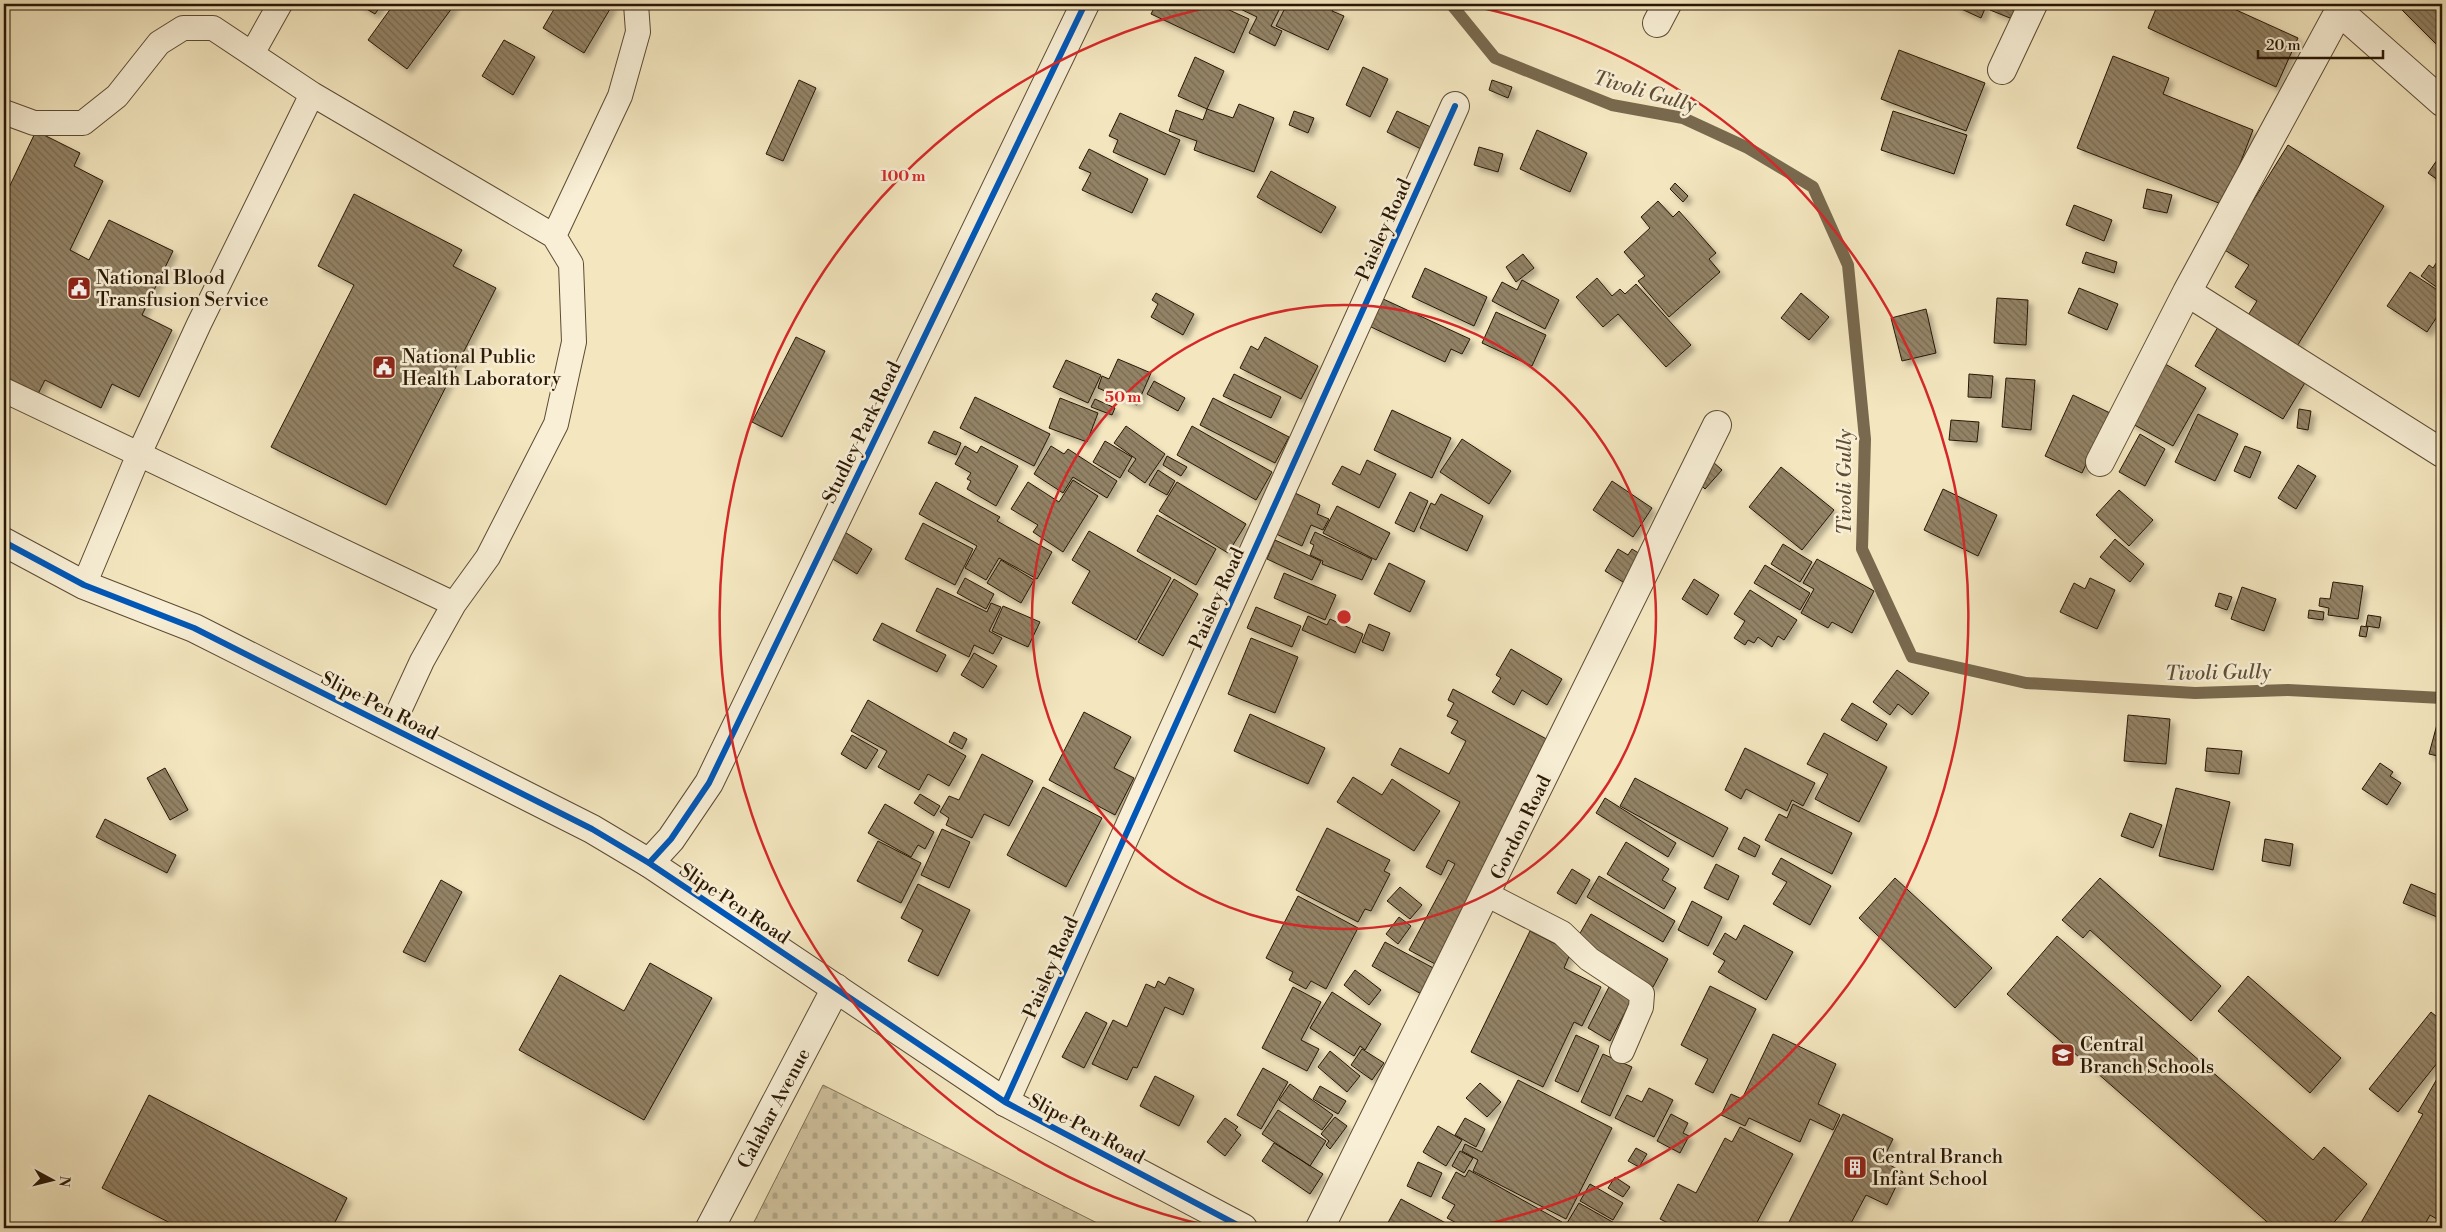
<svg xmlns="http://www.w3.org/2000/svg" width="2446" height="1232" font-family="'Libre Bodoni',serif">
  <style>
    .cemetery { fill: url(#cemetery-stones); stroke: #7d6e52 }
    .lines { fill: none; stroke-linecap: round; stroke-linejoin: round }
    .stream { stroke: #79694e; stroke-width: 12 }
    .building { fill: url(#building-back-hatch); stroke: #291704; filter: url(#shadow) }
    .service-casing { stroke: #5c4b33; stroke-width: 26 }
    .minor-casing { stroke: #5c4b33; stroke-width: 30 }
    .tertiary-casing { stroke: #5c4b33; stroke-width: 30 }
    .service { stroke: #f8efd6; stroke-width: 24 }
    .minor { stroke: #f8efd6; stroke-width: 28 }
    .tertiary { stroke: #f8efd6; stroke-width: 28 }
    .cycleway-casing { stroke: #f8efd6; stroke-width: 9 }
    .cycleway { stroke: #0057b8; stroke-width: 6 }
    .ring { fill: none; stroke: #d62828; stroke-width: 2.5 }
    .labels { text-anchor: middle; stroke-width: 5; stroke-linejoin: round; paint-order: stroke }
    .street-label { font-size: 19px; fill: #291704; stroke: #f8efd6 }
    .poi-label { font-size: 19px; fill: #291704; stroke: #f8efd6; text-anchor: start }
    .water-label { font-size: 20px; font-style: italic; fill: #5f4e36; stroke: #f8efd6 }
    .centre { fill: #d62828; stroke: #f8efd6; stroke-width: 2.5 }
    .ring-label { font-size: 15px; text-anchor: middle; font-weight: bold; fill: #d62828; stroke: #f8efd6; stroke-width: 5; stroke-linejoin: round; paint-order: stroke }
  </style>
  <defs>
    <pattern id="cemetery-stones" width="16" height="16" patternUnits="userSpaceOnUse" patternTransform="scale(1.25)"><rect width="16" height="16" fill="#d1c4a0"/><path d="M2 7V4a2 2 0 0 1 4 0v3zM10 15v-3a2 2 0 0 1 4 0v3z" fill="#b3a888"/></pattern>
    <pattern id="building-back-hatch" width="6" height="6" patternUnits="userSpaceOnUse" patternTransform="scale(1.25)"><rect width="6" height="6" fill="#938366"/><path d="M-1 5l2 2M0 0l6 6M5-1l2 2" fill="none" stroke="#786a52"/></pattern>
    <filter id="shadow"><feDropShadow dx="4.5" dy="4.5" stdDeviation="2.5" flood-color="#0004"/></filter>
  </defs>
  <rect width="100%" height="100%" fill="#f4e7c0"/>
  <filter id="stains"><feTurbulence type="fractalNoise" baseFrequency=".004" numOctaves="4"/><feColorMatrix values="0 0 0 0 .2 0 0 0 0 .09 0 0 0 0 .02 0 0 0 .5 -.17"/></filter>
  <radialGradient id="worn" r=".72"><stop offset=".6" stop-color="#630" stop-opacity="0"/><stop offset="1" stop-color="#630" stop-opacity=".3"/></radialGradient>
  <path class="cemetery" d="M823,1085l284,143h-356z"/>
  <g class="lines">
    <path class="stream" d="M1451,4l44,54 117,47 71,13 65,30 65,39 35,78 17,174 -3,110 50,108 114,26 169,10 93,-3 154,8"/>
  </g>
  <path class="building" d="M358,4h24l-7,10z
    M394,4h61l-48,65 -39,-29z
    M557,4h56l-29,49 -41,-25z
    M1156,4h60l33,15 -15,34 -83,-39z
    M1230,4h52l-11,22 11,5 -7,15 -26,-13 8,-16z
    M1287,4h49l-4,7 12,5 -16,34 -52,-24z
    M1958,4h29l-6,14 -24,-11z
    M1993,4h28l-6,16 -25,-10z
    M2158,4h65l75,34 -22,49 -128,-59z
    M2409,4h33v46l-40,-40z
    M504,40l31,17 -22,38 -31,-19z
    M1899,50l86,33 -19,48 -85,-32z
    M2113,56l56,22 -6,16 90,36 -29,75 -147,-57z
    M1195,57l29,14 -17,38 -29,-13z
    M1363,67l25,12 -18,38 -24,-12z
    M799,80l17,8 -33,73 -17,-7z
    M1492,80l20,7 -4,11 -19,-8z
    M1239,104l35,14 -20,54 -60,-22 3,-9 -28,-10 7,-21 27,10 4,-11 26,9z
    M1294,111l20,7 -6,15 -19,-8z
    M1397,111l40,19 -10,22 -40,-20z
    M1893,111l74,24 -13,39 -73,-24z
    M1120,113l60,27 -15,35 -52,-23 5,-12 -9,-4z
    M1537,130l50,23 -17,39 -50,-23z
    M36,131l44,22 -6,13 29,15 -33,69 19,10 20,-40 64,31 -31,64 30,15 -33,67 -27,-13 -11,24 -56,-28 -7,14 -34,-17v-179z
    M2288,145l96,61 -90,145 -49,-31 12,-19 -22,-14 14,-22 -26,-16z
    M1479,147l24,7 -5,18 -24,-7z
    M1089,149l59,30 -16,34 -50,-23 9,-17 -12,-5z
    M2442,153v30l-14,-10z
    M1271,171l65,36 -15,26 -64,-36z
    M1675,183l13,13 -5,6 -13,-13z
    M2147,189l25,6 -5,18 -24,-5z
    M354,194l108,56 -9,16 43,22 -110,217 -115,-58 83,-162 -36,-19z
    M1658,201l15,16 6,-6 37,42 -7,6 11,13 -51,45 -31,-36 7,-5 -21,-24 26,-24 -9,-11z
    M2074,205l38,15 -8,21 -38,-16z
    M2086,252l31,10 -3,11 -32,-10z
    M1523,254l11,14 -18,14 -10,-15z
    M2442,254v37l-21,-15 8,-11 4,3z
    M1425,268l62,29 -13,29 -62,-29z
    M2410,272l32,21v16l-15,23 -40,-26z
    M1597,278l15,18 8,-7 5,5 11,-10 55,61 -25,22 -48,-53 -15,13 -27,-30z
    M1522,280l37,20 -14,29 -53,-28 10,-19 15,8z
    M2079,288l39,16 -11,26 -39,-17z
    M1156,293l38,21 -11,21 -32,-18 7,-13 -6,-4z
    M1801,293l28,24 -20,23 -28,-22z
    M1381,298l89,41 -8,15 -11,-5 -6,13 -76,-36z
    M1997,298l31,2 -2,45 -32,-2z
    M1926,309l10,44 -34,8 -11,-43z
    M1496,312l50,23 -14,31 -50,-23z
    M2218,327l88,54 -23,38 -88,-53z
    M796,337l29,14 -43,86 -30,-15z
    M1265,337l53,29 -17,33 -61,-31 11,-22 7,4z
    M1118,359l33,14 -14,32 -39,-17 4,-12 7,3z
    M1066,360l35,15 -13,28 -35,-16z
    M2162,362l44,26 -33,58 -44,-24z
    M1234,374l47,23 -10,21 -48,-22z
    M1969,374l24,2 -2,22 -23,-1z
    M2006,378l29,2 -4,50 -29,-3z
    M1154,381l31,17 -7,13 -31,-17z
    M2073,395l37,18 -28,60 -37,-17z
    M975,397l75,37 -16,32 -74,-38z
    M1060,398l38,15 -11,29 -38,-14z
    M1213,398l76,39 -14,26 -75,-38z
    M1095,399l20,9 -3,7 -21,-8z
    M2299,409l12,2 -3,19 -11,-2z
    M1392,410l59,28 -19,40 -58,-28z
    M2198,414l40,20 -23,47 -40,-19z
    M1951,420l28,2 -2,20 -28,-2z
    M1126,426l39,28 -20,29 -17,-12 8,-12 -22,-16z
    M1192,426l80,46 -16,28 -79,-45z
    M934,431l27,12 -5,12 -28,-12z
    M2140,434l25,15 -20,37 -26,-14z
    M1462,439l49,32 -22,33 -49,-32z
    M1105,441l27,16 -12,21 -27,-16z
    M965,446l12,7 4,-7 37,20 -22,40 -29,-17 4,-8 -4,-2 4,-6 -16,-9z
    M1051,446l13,8 4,-5 49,32 -10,17 -34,-21 -10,16 -29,-19z
    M2245,446l16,6 -11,26 -16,-7z
    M1167,456l20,11 -6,9 -18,-11z
    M1367,460l29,14 -17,34 -47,-24 10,-18 18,9z
    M1712,461l10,9 -17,19 -10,-10z
    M2298,465l18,11 -20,33 -18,-11z
    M1781,467l53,43 -32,40 -53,-43z
    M1158,470l17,11 -8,14 -18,-10z
    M1073,480l25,16 -35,56 -30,-20 5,-7 -27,-16 17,-27 31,20z
    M1612,481l40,27 -19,29 -40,-27z
    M936,482l64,35 -3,4 55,31 -15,27 -38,-21 -13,22 -21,-12 12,-22 -58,-32z
    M1177,482l69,42 -18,29 -69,-42z
    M1943,489l54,26 -19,41 -54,-26z
    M2119,490l34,30 -24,26 -33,-31z
    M1293,492l27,13 -3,9 12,5 -6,11 -12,-5 -9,21 -28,-13z
    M1410,492l18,9 -14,31 -19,-9z
    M1441,494l42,22 -16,35 -47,-23 11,-25 4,2z
    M1337,506l53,27 -14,27 -53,-27z
    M1157,515l59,34 -20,36 -59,-34z
    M923,523l50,26 -18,36 -50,-26z
    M843,531l29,18 -15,25 -29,-18z
    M1089,531l82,47 -35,62 -64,-37 18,-32 -18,-11z
    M1315,532l57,27 -10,21 -40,-16 1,-3 -13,-6 4,-10 -4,-2z
    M2115,539l29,25 -14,18 -30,-25z
    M1275,540l46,21 -9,19 -45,-21z
    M1783,544l29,18 -12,20 -29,-18z
    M1618,549l10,6 4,-6 13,8 -17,28 -23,-14z
    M1817,559l57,32 -22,42 -20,-11 -4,6 -27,-15 13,-24 -11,-6z
    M1001,560l33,20 -13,23 -34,-20z
    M1389,563l36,18 -15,31 -36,-18z
    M1765,565l45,28 -10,17 -46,-27z
    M1284,573l52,22 -11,25 -51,-22z
    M965,578l29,16 -8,15 -29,-16z
    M2090,578l25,12 -18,39 -37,-17 14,-29 11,6z
    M1174,579l24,15 -35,62 -25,-14z
    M1694,579l25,16 -12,20 -25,-16z
    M2333,582l30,4 -5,33 -30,-4 1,-7 -10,-2 1,-8 10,1z
    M2242,587l34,12 -12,32 -33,-12z
    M937,588l50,24 4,-9 10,4 -12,24 13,7 -9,16 -19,-9 -5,12 -53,-26z
    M1750,590l47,30 -13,20 -6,-4 -6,11 -14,-10 -4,6 -6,-3 -3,5 -11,-7 11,-17 -11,-7z
    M2219,593l13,4 -5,13 -12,-4z
    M1003,606l37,16 -12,25 -36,-16z
    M1256,607l45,19 -9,21 -45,-19z
    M2309,610l15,2 -1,8 -15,-2z
    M2368,615l13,2 -2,11 -13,-2z
    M1308,616l19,9 3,-6 33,15 -8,19 -53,-23z
    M882,623l64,32 -9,17 -64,-32z
    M1369,624l21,9 -7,18 -21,-9z
    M2361,626l7,1 -2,10 -7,-1z
    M1251,638l47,19 -23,56 -47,-19z
    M1511,649l51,30 -15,26 -25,-15 -8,15 -22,-13 9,-14 -5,-3z
    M974,653l23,13 -14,22 -22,-13z
    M1897,670l32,23 -17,22 -14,-11 -8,11 -17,-13z
    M1453,689l101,54 -117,222 -28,-15 46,-86 -7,-4 -7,15 -15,-8 34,-65 -69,-37 9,-17 49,26 17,-33 -15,-8 7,-12 -11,-5 7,-13 -6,-3z
    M868,700l98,56 -17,30 -21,-12 -9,16 -41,-23 9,-16 -36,-20z
    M1852,703l35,21 -10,17 -36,-21z
    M1084,712l47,25 -17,31 20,10 -19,37 -66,-35z
    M1250,714l75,34 -17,36 -74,-33z
    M2128,715l42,4 -4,45 -42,-3z
    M2439,717l3,1v39l-13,-3z
    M954,732l13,7 -5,10 -13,-7z
    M1824,733l63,34 -28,55 -44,-23 13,-25 -21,-10z
    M852,735l26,15 -12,19 -25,-15z
    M1745,748l70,35 -12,23 -11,-6 -5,11 -41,-22 -5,10 -16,-9z
    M2207,748l35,3 -3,23 -34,-3z
    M982,754l51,27 -24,45 -25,-12 -12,24 -26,-13 3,-7 -9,-6 9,-16 10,4z
    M2380,763l13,9 -3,4 11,7 -14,22 -25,-16z
    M165,768l23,42 -18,10 -23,-42z
    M1353,777l29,18 10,-16 48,32 -26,40 -77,-49z
    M1635,778l93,50 -15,29 -93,-51z
    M1043,787l59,31 -36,69 -59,-32z
    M2176,788l54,14 -17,68 -54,-14z
    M920,794l20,12 -6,10 -20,-13z
    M1605,798l71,45 -8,14 -72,-44z
    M885,804l49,28 -9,17 -7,-4 -7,12 -43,-24z
    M1793,804l59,29 -20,41 -67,-34 14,-26 8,4z
    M2130,813l32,12 -9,23 -32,-12z
    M105,819l71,36 -9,18 -71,-36z
    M1327,828l63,32 -6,11 6,3 -19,37 -6,-2 -7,13 -62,-32z
    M942,829l28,13 -21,46 -28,-13z
    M1744,837l16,9 -5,11 -17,-8z
    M2265,839l28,5 -3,22 -28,-5z
    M878,841l43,22 -20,40 -44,-22z
    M1626,842l43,27 -7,11 14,8 -12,21 -57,-35z
    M1781,858l50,28 -21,39 -37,-21 14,-22 -15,-8z
    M1716,864l23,12 -11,24 -24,-12z
    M1572,869l18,11 -14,24 -19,-11z
    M1599,876l76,45 -12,21 -76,-45z
    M1895,878l97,90 -37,40 -96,-90z
    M2100,878l121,108 -30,35 -101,-91 -7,8 -21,-18z
    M441,880l21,12 -37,70 -22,-10z
    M918,884l52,26 -32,66 -30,-15 15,-31 -22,-12z
    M2411,884l31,13v22l-39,-16z
    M1400,887l22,18 -12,14 -23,-18z
    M1298,896l60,32 -32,61 -15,-8 -5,8 -17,-9 4,-8 -27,-14z
    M1692,901l30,16 -14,29 -30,-16z
    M1591,914l77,45 -15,28 -78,-45z
    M1399,917l12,9 -13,18 -12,-10z
    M1744,925l49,27 -27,48 -48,-28 7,-11 -12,-7 12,-21 11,7z
    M1530,931l41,21 -7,16 37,19 -19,39 -8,-4 -31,65 -72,-35z
    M2057,936l256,224 11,-13 43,37 -38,44h-55l-267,-234z
    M1385,942l52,28 -14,25 -51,-29z
    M650,963l62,35 -68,122 -125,-70 41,-75 64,36z
    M1355,970l26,20 -12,15 -25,-20z
    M2248,976l93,82 -31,35 -92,-82z
    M1169,977l25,12 -11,26 -18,-8 -28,61 -4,-1 -6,13 -35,-16 21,-44 14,7 19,-43 9,4 3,-7 7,4z
    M1610,985l23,12 -23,44 -22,-13z
    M1710,986l46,23 -43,84 -18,-9 13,-25 -27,-14z
    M1293,987l28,15 -20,38 18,9 -12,22 -45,-23z
    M1332,992l49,32 -16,26 -5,-4 -6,10 -44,-28z
    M1086,1012l21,11 -23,45 -22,-11z
    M2431,1012l11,9v36l-44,55 -29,-23z
    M1773,1034l63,30 -18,40 22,11 -7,15 -23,-11 -10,23 -51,-24 -4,8 -24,-11 10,-21 11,5z
    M1576,1035l23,11 -21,46 -23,-11z
    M1362,1049l22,14 -12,17 -21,-15z
    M1330,1051l30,25 -13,16 -29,-25z
    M1603,1054l29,13 -22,49 -29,-14z
    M1263,1068l25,14 -27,47 -24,-14z
    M2442,1070v152l-12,-7 -7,13h-65l65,-114 -5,-2z
    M1155,1076l39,20 -15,30 -39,-20z
    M1518,1080l94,48 -46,91 -93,-48 5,-11 -16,-9 3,-7 17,8z
    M1480,1083l21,19 -14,15 -21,-19z
    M1290,1084l43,31 -11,15 -43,-30z
    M1320,1086l26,15 -8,13 -25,-15z
    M1649,1088l24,12 -19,37 -39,-19 12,-23 15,7z
    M149,1095l198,103 -15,30h-152l-78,-40z
    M1278,1110l48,31 -16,25 -48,-32z
    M1671,1114l17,9 -5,10 6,3 -9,17 -23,-12z
    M1843,1114l50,25 -11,22 21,11 -16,33 -21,-10 -16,30 6,3h-70z
    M1335,1117l12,9 -17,23 -4,-4 3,-4 -8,-7z
    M1225,1118l13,9 -3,3 6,5 -16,21 -18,-14z
    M1465,1118l20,11 -9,18 -21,-12z
    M1438,1126l24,14 -16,26 -23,-14z
    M1740,1127l53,27 -39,74h-76l-18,-9 18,-35 18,9 29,-55 7,4z
    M1274,1143l49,31 -13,20 -48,-33z
    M1636,1148l11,6 -8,13 -11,-6z
    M1460,1151l13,7 -9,15 -12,-7z
    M1418,1162l24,11 -11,24 -24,-11z
    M1469,1170l93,52 -4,6h-92l-19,-10 8,-13 -13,-7 14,-26 9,5z
    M1615,1177l15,10 -7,10 -15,-9z
    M1590,1184l33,19 -10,17 -33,-19z
    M1401,1199l54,29h-70z
    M1579,1203l37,21 -2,4h-50z"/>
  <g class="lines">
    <g class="service-casing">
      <path id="service" d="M252,54l28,-50
        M4,112l30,11h49l34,-27 42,-53 24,-15h30l99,66 -113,230 -60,130 -55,131
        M554,236l66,-140 18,-64 -2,-28
        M4,390l450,214 34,-47 68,-133 18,-82 -3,-78 -17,-28 -242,-142
        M391,728l31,-67 32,-57
        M1486,894l76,39 27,26 53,35 -1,13 -19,44"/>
    </g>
    <g class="minor-casing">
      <path id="minor" d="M2339,11l103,91
        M1657,23l10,-19
        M2002,70l31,-66
        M2187,292l255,161
        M2100,462l87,-170 156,-288
        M649,863l22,-24 38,-56 376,-779
        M1005,1102l450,-996
        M710,1228l126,-240
        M1320,1228l397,-803"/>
    </g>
    <g class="tertiary-casing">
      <path id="tertiary" d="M4,542l80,43 110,43 398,201 57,34 356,239 238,126"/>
    </g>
    <use href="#service" class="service"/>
    <use href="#minor" class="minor"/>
    <use href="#tertiary" class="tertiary"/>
    <g class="cycleway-casing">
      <path id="cycleway" d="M4,542l80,43 110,43 398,201 57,34 356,239 238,126
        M649,863l22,-24 38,-56 376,-779
        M1005,1102l450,-996"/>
    </g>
    <use href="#cycleway" class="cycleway"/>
  </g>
  <g class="ring">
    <circle cx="1344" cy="617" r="312"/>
    <path d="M1214 1227A624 624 0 0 1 1225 4M1463 4A624 624 0 0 1 1474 1227"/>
  </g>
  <defs>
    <g id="civic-square" transform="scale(1.25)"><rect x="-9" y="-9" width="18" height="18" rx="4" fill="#8f2418" stroke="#f8efd6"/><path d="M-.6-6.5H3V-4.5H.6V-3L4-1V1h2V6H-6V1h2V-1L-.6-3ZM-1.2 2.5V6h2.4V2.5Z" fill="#fff"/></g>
    <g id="school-square" transform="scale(1.25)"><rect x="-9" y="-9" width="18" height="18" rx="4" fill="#8f2418" stroke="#f8efd6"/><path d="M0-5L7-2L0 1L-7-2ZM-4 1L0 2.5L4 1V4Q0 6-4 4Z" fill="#fff"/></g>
    <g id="building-square" transform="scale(1.25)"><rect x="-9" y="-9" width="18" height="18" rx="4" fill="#8f2418" stroke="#f8efd6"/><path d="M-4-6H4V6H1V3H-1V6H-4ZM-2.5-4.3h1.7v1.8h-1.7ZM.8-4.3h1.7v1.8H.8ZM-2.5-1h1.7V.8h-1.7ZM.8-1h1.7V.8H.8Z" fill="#fff"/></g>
  </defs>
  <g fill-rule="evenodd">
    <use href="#civic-square" x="79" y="288"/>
    <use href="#civic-square" x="384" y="367"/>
    <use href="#school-square" x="2063" y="1055"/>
    <use href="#building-square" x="1855" y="1167"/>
  </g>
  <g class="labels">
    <g class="street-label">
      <text transform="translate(1383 229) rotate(-66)" y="7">Paisley Road</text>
      <text transform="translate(861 432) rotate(-64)" y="7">Studley Park Road</text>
      <text transform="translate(1216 598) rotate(-66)" y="7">Paisley Road</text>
      <text transform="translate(380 705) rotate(27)" y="7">Slipe Pen Road</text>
      <text transform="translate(1520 827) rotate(-64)" y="7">Gordon Road</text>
      <text transform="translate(735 903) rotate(34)" y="7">Slipe Pen Road</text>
      <text transform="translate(1050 967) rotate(-66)" y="7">Paisley Road</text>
      <text transform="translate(773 1108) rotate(-62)" y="7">Calabar Avenue</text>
      <text transform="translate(1087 1128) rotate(28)" y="7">Slipe Pen Road</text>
    </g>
    <g class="poi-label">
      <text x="96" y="284">National Blood<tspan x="96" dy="22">Transfusion Service</tspan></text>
      <text x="402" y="363">National Public<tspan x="402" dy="22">Health Laboratory</tspan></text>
      <text x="2080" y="1051">Central<tspan x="2080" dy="22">Branch Schools</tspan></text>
      <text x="1872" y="1163">Central Branch<tspan x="1872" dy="22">Infant School</tspan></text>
    </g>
    <g class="water-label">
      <text transform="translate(1645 91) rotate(16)" y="7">Tivoli Gully</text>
      <text transform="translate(1844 482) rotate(-90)" y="7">Tivoli Gully</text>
      <text transform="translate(2218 672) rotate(-1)" y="7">Tivoli Gully</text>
    </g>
  </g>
  <circle cx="1344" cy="617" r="8" class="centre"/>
  <g class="ring-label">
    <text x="903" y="181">100 m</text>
    <text x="1123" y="402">50 m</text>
  </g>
  <rect width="2446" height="1232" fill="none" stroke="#f4e7c0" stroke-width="20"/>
  <rect x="5" y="5" width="2436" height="1222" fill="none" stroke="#291704" stroke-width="2.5"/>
  <rect x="10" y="10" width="2426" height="1212" fill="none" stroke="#291704"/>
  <g transform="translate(52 1180) rotate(97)" stroke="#f8efd6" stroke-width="4" paint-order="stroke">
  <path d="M0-4L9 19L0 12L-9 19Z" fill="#291704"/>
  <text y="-8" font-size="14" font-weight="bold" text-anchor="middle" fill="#291704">N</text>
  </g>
  <path d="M2258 50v8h125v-8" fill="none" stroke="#291704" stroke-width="2.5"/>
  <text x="2266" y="50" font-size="15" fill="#291704" stroke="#f8efd6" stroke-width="4" paint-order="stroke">20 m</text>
  <rect width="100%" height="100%" filter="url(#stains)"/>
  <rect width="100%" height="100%" fill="url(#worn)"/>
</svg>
